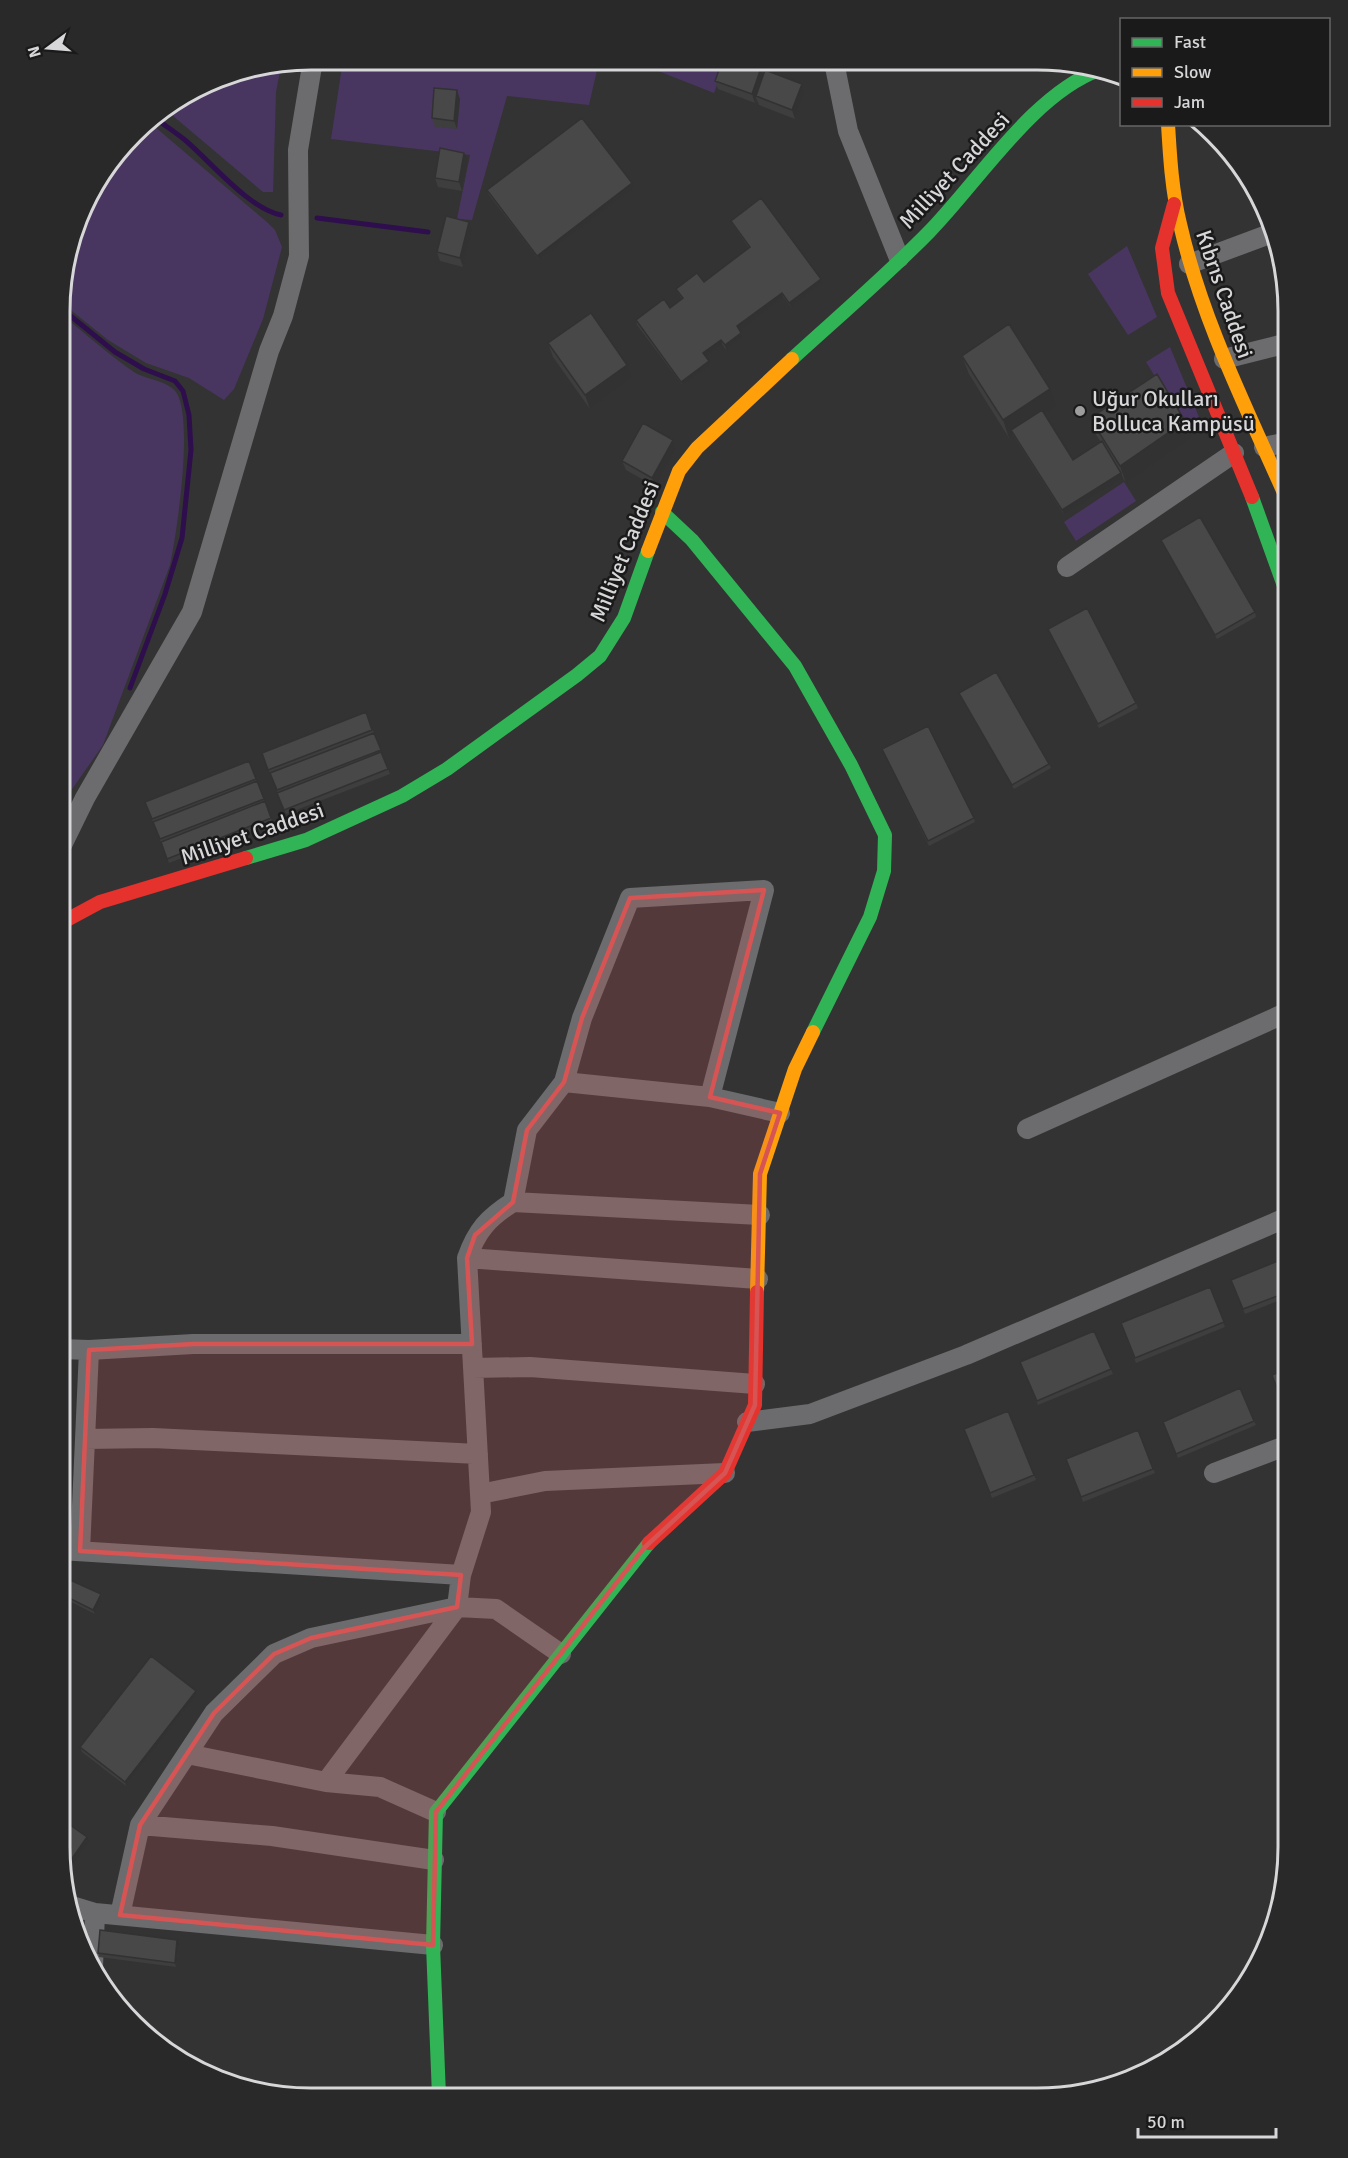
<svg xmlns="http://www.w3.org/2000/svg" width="1348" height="2158" font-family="Signika,sans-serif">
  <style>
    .green { fill: #483660 }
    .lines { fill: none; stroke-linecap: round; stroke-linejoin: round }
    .stream { stroke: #2f0e4e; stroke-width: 5 }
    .street { stroke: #6c6b6d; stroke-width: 20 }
    .fast { stroke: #30b455; stroke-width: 14 }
    .slow { stroke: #ff9f0a; stroke-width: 14 }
    .jam { stroke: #e5322d; stroke-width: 14 }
    .wall { fill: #3e3e3f }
    .shaded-wall { fill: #323233 }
    .building { fill: #484849; stroke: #323233; stroke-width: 1.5 }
    .marked { fill: #d65454; fill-opacity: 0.2; stroke: #d65454; stroke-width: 4.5; stroke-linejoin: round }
    .poi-dot { fill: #9e9d9e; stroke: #1a1a1b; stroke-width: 2 }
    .labels { text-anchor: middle; stroke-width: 5; stroke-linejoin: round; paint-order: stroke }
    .street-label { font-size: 22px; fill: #d7d6d8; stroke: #1a1a1b }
    .poi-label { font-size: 22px; fill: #d7d6d8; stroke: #1a1a1b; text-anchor: start }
    .rim { fill: none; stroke: #d7d6d8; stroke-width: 3 }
  </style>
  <rect width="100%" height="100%" fill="#333"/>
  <path class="green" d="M343,60l256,1 -10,44 -82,-9 -35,124 -15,-1 13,-64 -139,-16z
    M650,61h76l-12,32 -66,-26z
    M281,66l-5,26 -3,100h-10l-97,-82 50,-31z
    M148,121l120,102 7,7 7,17 -19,72 -29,70 -10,11 -35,-22 -43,-15 -38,-23 -46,-37v-24l24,-79z
    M1127,246l30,71 -29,18 -40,-61z
    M62,315c24,19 47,40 72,57 12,8 33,8 42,20 18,26 1,140 -6,173l-67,180 -33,47 -9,7z
    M1170,347l29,70 -14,8 -39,-63z
    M1124,482l12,19 -60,40 -12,-19z"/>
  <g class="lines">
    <path class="stream" d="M154,117c10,8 21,15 31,23 25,21 64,69 96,75
      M317,218l111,14
      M62,309l53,43 29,17 31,12 8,10 6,24 2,35 -9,88 -17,56 -35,94"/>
    <path class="street" d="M834,62l14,69 51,127
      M1189,264l83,-31
      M1224,359l64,-16
      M1264,447l24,-5
      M1067,567l167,-114
      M61,847l24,-49 107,-186 77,-261 14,-35 16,-60 -1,-106 15,-90
      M564,1082l146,15 70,16
      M1027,1129l261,-117
      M513,1202l14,-72 37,-48 18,-64 48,-120 134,-8 -54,207
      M467,1258l291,21
      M61,1349l28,1 104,-6h279
      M473,1368l57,-1 225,17
      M747,1422l63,-8 156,-59 322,-138
      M85,1439l68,-1 325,16
      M1214,1473l74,-28
      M480,1494l65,-13 180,-8
      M60,1550l401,25
      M80,1551l9,-201
      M187,1754l139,28 54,5 56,25
      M326,1782l131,-175 4,-32 20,-63 -14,-254c10,-28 21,-40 46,-56l247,13
      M140,1825l132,11 162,24
      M72,1906l23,7 338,32
      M120,1915l20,-90 74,-112 60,-59 37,-16 146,-31 39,2 65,45
      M93,1967l2,-54"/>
    <path class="fast" d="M792,359c46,-42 94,-83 137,-127 49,-50 104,-138 170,-162
      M1252,497l36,100
      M662,512l30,28 103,126 56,99 34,70 -1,36 -14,46 -57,115
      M246,858l60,-18 96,-44 45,-27 130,-94 23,-19 24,-38 24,-67
      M439,2096l-6,-151 3,-133 213,-269"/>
    <path class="slow" d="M1168,124c2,34 4,67 12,100 22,97 68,187 108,278
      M648,551l31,-80 18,-23 95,-89
      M757,1292l3,-118 35,-105 18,-37"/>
    <path class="jam" d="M1174,204l-12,44 6,45 84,204
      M61,923l39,-21 146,-44
      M649,1543l76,-70 30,-68 2,-113"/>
  </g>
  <path class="wall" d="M761,68l3,7 38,9 3,9 -10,26 -36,-14 -3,-7 -1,5 -37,-14 -3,-8z
    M460,99l-3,30 -22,-2 -3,-9z
    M468,162l-6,29 -24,-4 -3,-9z
    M632,183l2,5 -95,72 -50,-65 -2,-5z
    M731,221l90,58 2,4 -32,24 -8,-10 -43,33 3,7 -17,13 -4,-6 -16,12 5,9 -28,21 -46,-61 -1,-5 34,-12 12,-9 -4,-6 -2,-4 28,-7 45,-34 -16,-23z
    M472,231l-9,36 -23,-6 -3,-9z
    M548,343l84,35 -42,31 -37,-52z
    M962,356l94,51 -11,7 28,46 28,-18 -5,-7 -6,-17 95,3 7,17 -66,45 -3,-5 -59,37 -51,-80 -4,3 -40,-64z
    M673,440l3,9 -20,38 -30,-17 -4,-9z
    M1161,540l94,72 1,5 -39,22 -54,-95z
    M1048,629l88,74 2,5 -39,20z
    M959,693l90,71 2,4 -37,21 -53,-92z
    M366,712l24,62 -104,40 -24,-61z
    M882,749l92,69 1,4 -46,24z
    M249,761l24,62 -104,40 -24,-61z
    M1288,1257v40l-43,17 -14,-34z
    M1210,1287l15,40 -89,36 -15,-40z
    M1094,1331l19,43 -75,31 -18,-43z
    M1288,1369v41l-2,1 -14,-36z
    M1008,1411l28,69 -44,18 -28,-69z
    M1254,1421l2,4 -78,33 -15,-36z
    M1138,1430l17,43 -72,29 -17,-43z
    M101,1594l1,5 -7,15 -30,-15 -2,-4z
    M196,1691l1,4 -71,91 -44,-34 -2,-5z
    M179,1944l-3,23 -77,-10 -1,-4z"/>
  <path class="shaded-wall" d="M761,68l3,9 -8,19v2l-1,5 -3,-9z
    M802,84l3,9 -10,26 -3,-9z
    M457,90l3,9 -3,30 -3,-8z
    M464,153l4,9 -6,29 -3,-9z
    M632,183l2,5 -95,72 -2,-4z
    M469,222l3,9 -9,36 -3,-9z
    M821,279l2,4 -32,24 -2,-4z
    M782,293l1,4 -44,34 -2,-5z
    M741,333l2,4 -17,13 -1,-5z
    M721,340l1,4 -17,13 -2,-4z
    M709,361l2,4 -28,21 -2,-4z
    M627,365l5,13 -42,31 -5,-14z
    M1050,389l6,18 -42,27 -3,-4 2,5 -4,3 -6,-18z
    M1185,421l7,17 -66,45 -6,-17z
    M673,440l3,9 -20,38 -4,-9z
    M1121,473l2,5 -59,37 -2,-5z
    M101,1594l1,5 -7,15 -2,-4z
    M69,1652l2,5 -11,15v-7z
    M196,1691l1,4 -71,91 -1,-4z
    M87,1837l2,4 -21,30 -2,-4z
    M177,1940l2,4 -3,23 -1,-4z"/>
  <path class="building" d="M722,61h22l17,7 -9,26 -37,-13z
    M765,70l37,14 -10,26 -36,-14z
    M434,88l23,2 -3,31 -22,-3z
    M582,118l50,65 -95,73 -50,-66z
    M440,148l24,5 -5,29 -24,-4z
    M761,198l60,81 -32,24 -7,-10 -45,33 4,7 -16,12 -4,-5 -18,13 6,8 -28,21 -45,-62 28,-21 6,9 13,-10 -7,-9 21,-16 7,9 46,-35 -19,-26z
    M446,216l23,6 -9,36 -23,-6z
    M591,313l36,52 -42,30 -37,-52z
    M1009,324l41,65 -47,31 -41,-64z
    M1157,374l28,47 -65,45 -30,-48z
    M1042,410l31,50 29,-19 19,32 -59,37 -51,-80z
    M643,423l30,17 -21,38 -30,-17z
    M1200,517l55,95 -40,23 -54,-95z
    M1087,608l49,95 -38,21 -50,-95z
    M996,672l53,92 -37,21 -53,-92z
    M366,712l6,18 -104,40 -6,-17z
    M928,726l46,92 -46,23 -46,-92z
    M374,733l7,17 -104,40 -7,-17z
    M381,752l7,17 -104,41 -7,-17z
    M249,761l7,18 -104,40 -7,-17z
    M257,781l7,18 -104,40 -7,-17z
    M265,801l6,17 -104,41 -6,-17z
    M1288,1257v35l-45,17 -12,-29z
    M1210,1287l14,35 -89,36 -14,-35z
    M1094,1331l17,38 -74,32 -17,-39z
    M1288,1369v36l-4,1 -12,-31z
    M1240,1388l14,33 -78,33 -13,-32z
    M1008,1411l26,64 -44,18 -26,-64z
    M1138,1430l15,39 -72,28 -15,-38z
    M70,1580l31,14 -8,16 -30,-15z
    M60,1646l9,6 -9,13z
    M151,1656l45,35 -71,91 -45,-35z
    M60,1818l27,19 -21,30 -2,-2 -4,-19z
    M100,1930l77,10 -2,23 -77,-10z"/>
  <path class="marked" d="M764,890l-54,207 70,16 -20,61 -5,231 -30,68 -81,75 -208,264 -3,133 -313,-30 20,-90 74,-112 60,-59 37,-16 146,-31 4,-32 -381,-24 9,-201 104,-6h279l-5,-86 8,-23 38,-33 14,-72 37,-48 18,-64 48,-120z"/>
  <circle class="poi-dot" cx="1080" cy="411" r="6"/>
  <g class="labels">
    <g class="street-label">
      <text transform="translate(954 170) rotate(-47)" y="8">Milliyet Caddesi</text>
      <text transform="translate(1225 294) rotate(71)" y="8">Kıbrıs Caddesi</text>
      <text transform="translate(624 551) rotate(-68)" y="8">Milliyet Caddesi</text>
      <text transform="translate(252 833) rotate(-19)" y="8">Milliyet Caddesi</text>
    </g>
    <g class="poi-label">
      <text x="1092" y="406">Uğur Okulları<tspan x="1092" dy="25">Bolluca Kampüsü</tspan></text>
    </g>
  </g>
  <path d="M0 0H1348V2158H0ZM311 70H1037A241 241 0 0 1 1278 311V1847A241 241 0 0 1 1037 2088H311A241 241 0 0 1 70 1847V311A241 241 0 0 1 311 70Z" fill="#29292a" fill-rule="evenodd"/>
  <path class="rim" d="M311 70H1037A241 241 0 0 1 1278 311V1847A241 241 0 0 1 1037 2088H311A241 241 0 0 1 70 1847V311A241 241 0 0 1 311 70Z"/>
  <rect x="1120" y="18" width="210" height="108" fill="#1a1a1b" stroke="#666567" stroke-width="1.5"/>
  <rect x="1132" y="38" width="30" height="9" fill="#30b455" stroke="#666567" stroke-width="1.5"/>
  <text x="1174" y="48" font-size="18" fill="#d7d6d8">Fast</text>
  <rect x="1132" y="68" width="30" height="9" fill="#ff9f0a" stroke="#666567" stroke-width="1.5"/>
  <text x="1174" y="78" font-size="18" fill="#d7d6d8">Slow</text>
  <rect x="1132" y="98" width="30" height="9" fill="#e5322d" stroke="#666567" stroke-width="1.5"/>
  <text x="1174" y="108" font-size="18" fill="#d7d6d8">Jam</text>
  <g transform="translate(48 48) rotate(254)" stroke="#1a1a1b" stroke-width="4.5" paint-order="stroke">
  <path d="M0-4.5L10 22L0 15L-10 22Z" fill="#d7d6d8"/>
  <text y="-9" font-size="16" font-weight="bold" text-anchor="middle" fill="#d7d6d8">N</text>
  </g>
  <path d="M1138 2128v9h138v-9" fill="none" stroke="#d7d6d8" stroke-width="3"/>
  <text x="1147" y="2128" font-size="18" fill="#d7d6d8" stroke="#1a1a1b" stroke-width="4.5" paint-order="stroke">50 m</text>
</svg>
